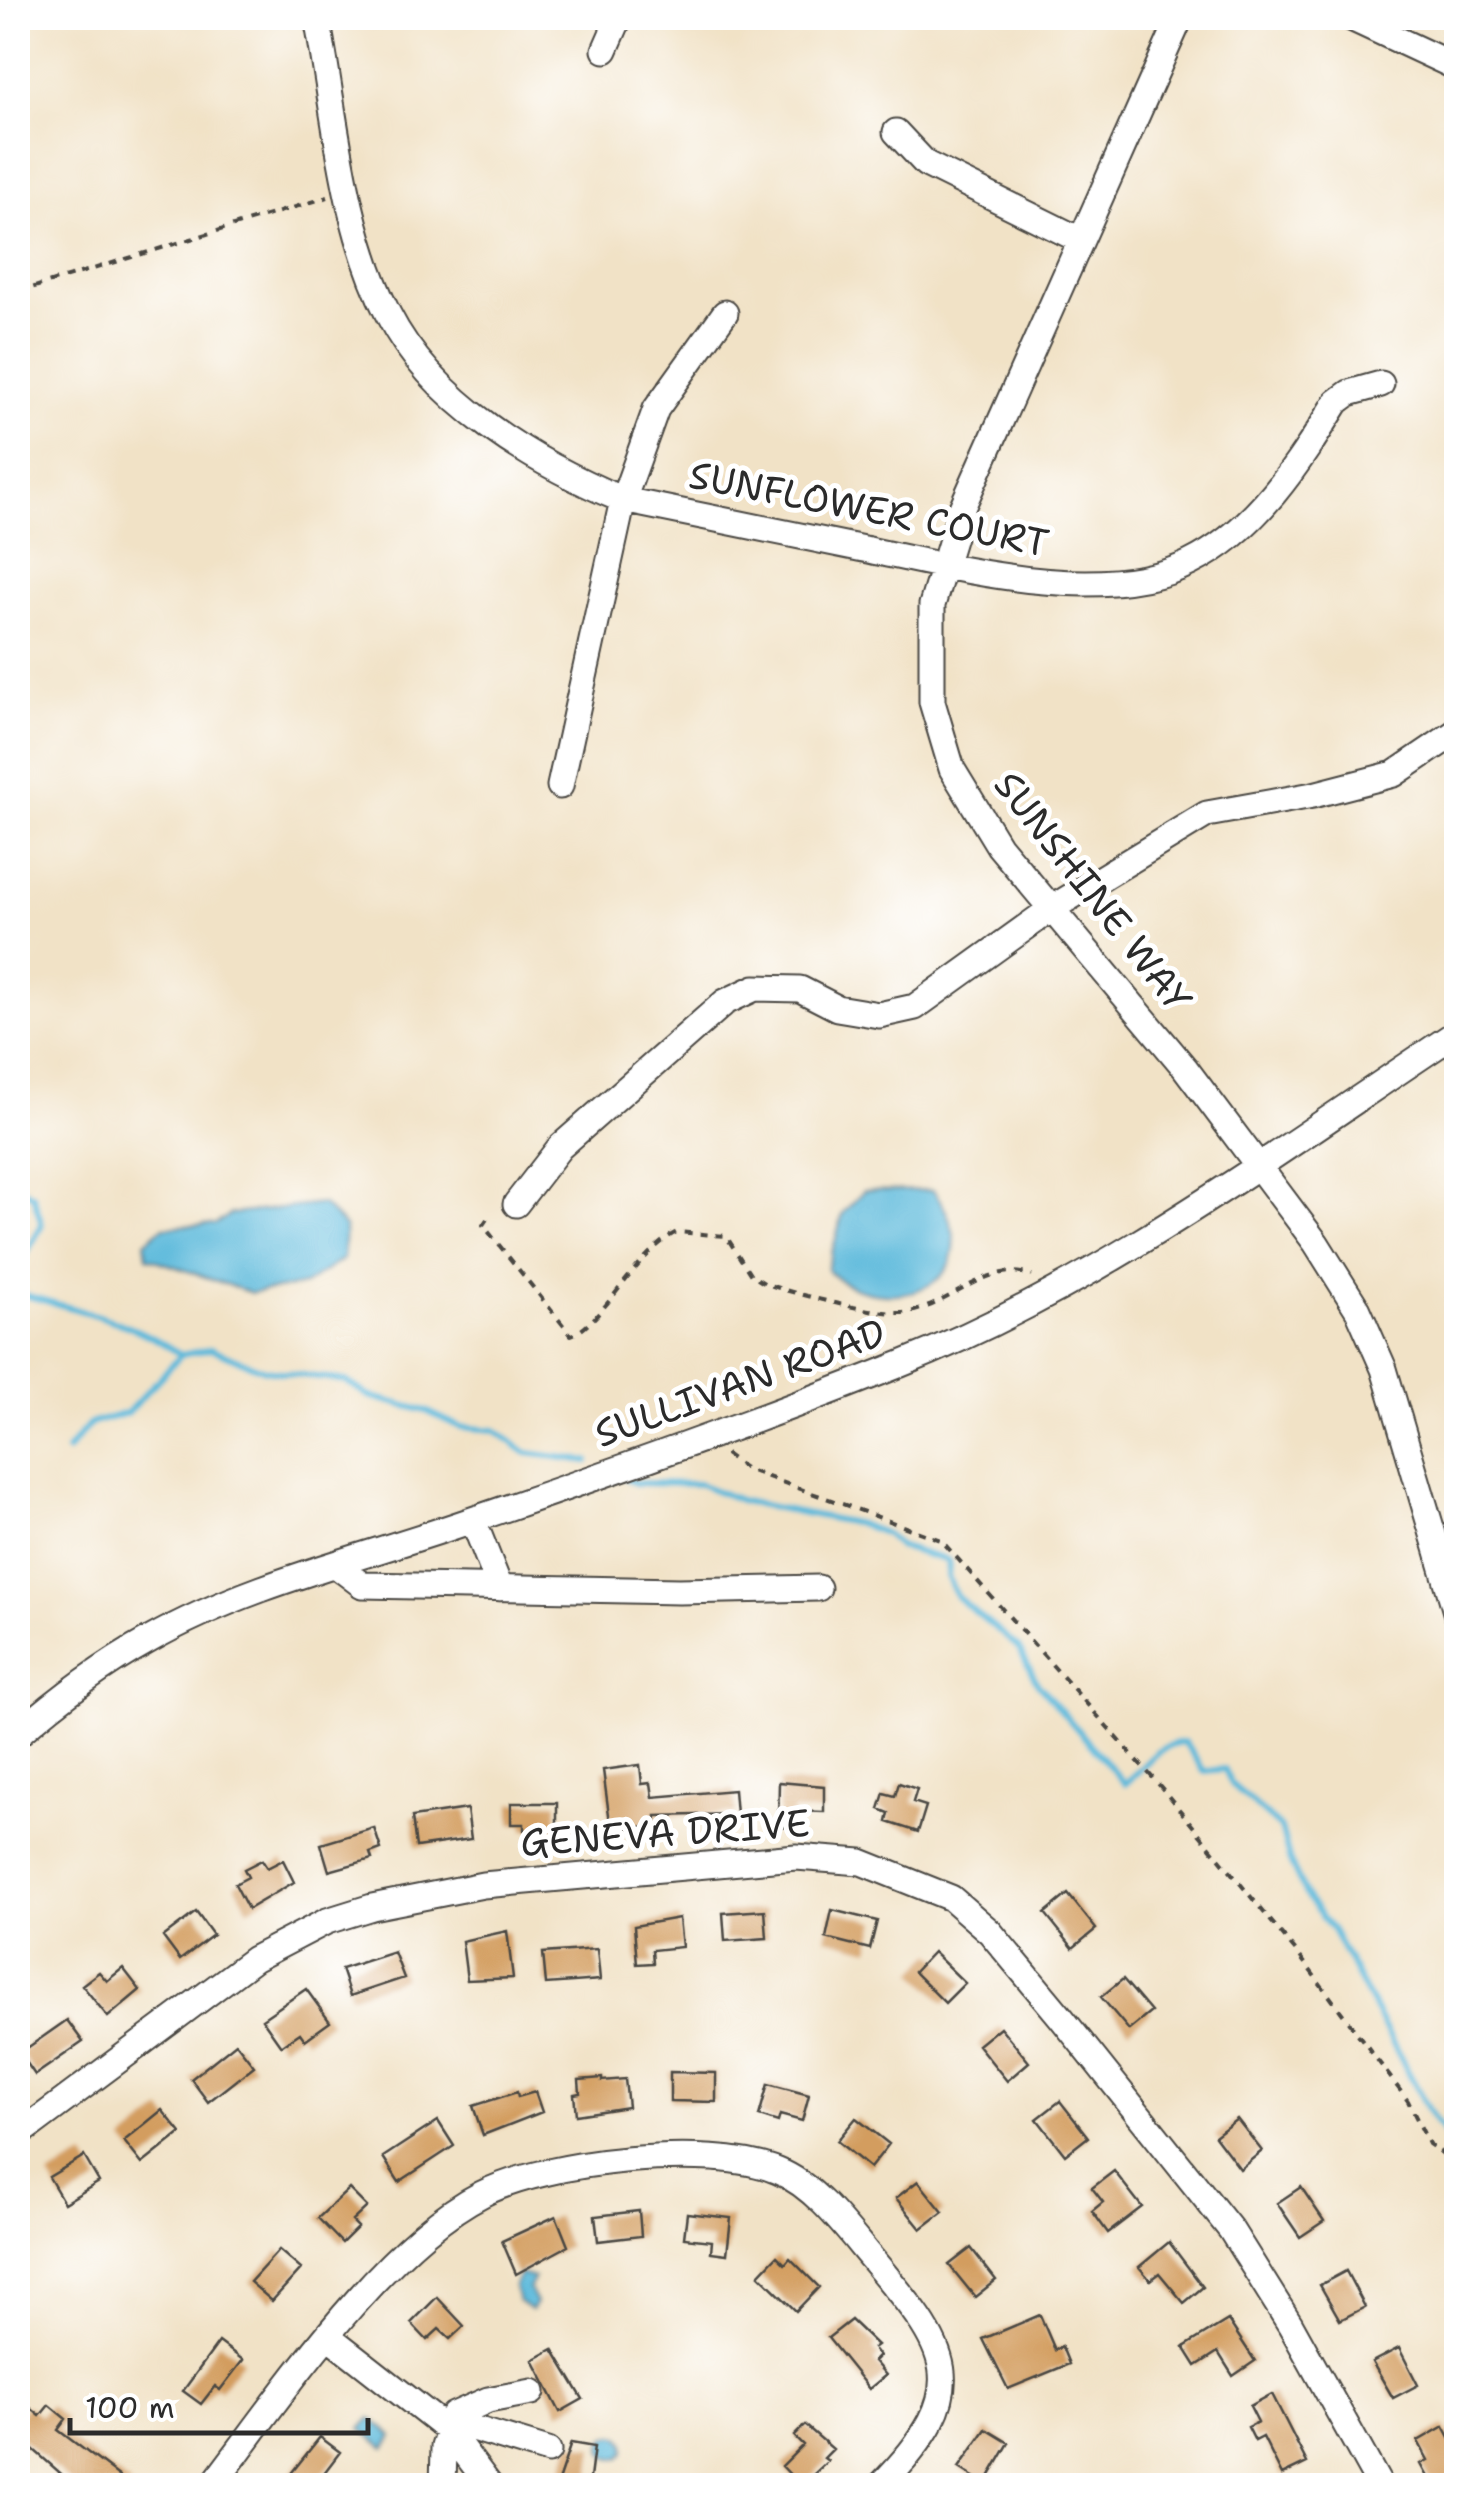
<svg xmlns="http://www.w3.org/2000/svg" width="1474" height="2503" font-family="'Shantell Sans',sans-serif">
  <style>
    .water { fill: #5dbadb; stroke: #447283; stroke-width: 2.5 }
    .lines { fill: none; stroke-linecap: round; stroke-linejoin: round }
    .stream { stroke: #5dbadb; stroke-width: 6 }
    .building { fill: #d39d5f }
    .minor-casing { stroke: #494642; stroke-width: 29 }
    .path { stroke: #494642; stroke-width: 4; stroke-dasharray: 8 8; stroke-linecap: butt }
    .minor { stroke: #fff; stroke-width: 25 }
    .labels { text-anchor: middle; stroke-width: 10; stroke-linejoin: round; paint-order: stroke }
    .street-label { font-size: 38px; fill: #2b2b2b; stroke: #fff }
  </style>
  <rect width="100%" height="100%" fill="#fff"/>
  <filter id="ink" filterUnits="userSpaceOnUse"><feTurbulence type="fractalNoise" baseFrequency=".01" numOctaves="2"/><feDisplacementMap in="SourceGraphic" scale="20" xChannelSelector="R" yChannelSelector="G"/><feConvolveMatrix kernelMatrix="1 2 1 2 8 2 1 2 1" color-interpolation-filters="sRGB"/></filter>
  <filter id="wash" filterUnits="userSpaceOnUse"><feTurbulence type="fractalNoise" baseFrequency=".0048" numOctaves="4" result="noise"/><feDisplacementMap in="SourceGraphic" scale="40" xChannelSelector="R" yChannelSelector="G"/><feGaussianBlur stdDeviation="2.25" result="paint"/><feColorMatrix in="noise" values="0 0 0 0 0 0 0 0 0 0 0 0 0 0 0 0 0 1.4 0 .05"/><feComposite in="paint" operator="in"/></filter>
  <g filter="url(#wash)">
    <rect width="100%" height="100%" fill="#f1e2c6"/>
    <path class="water" d="M933,1190c71,98 -53,132 -106,80l16,-57 21,-22z
      M322,1204l23,23 -2,32 -39,26 -53,8 -104,-36 -2,-15 18,-15 53,-3 15,-10z
      M520,2274l14,4 -5,11 7,14 -5,7 -13,-9 -4,-15z
      M371,2418l22,18 -8,12 -24,-19z
      M602 2447a12 12 0 1 1 24 0a12 12 0 1 1-24 0Z"/>
    <g class="lines">
      <path class="stream" d="M18,1187l15,8 9,30 -24,43
        M18,1293c54,16 117,28 163,62
        M67,1451l22,-27 38,-11 54,-58 30,-6 54,21 81,11 22,15 58,15 34,16 35,3 32,23 61,8
        M621,1476l14,7 64,1 43,17 117,23 27,10 14,13 49,14 -1,17 9,19 61,50 20,37 87,100c20,-17 31,-40 59,-42l20,29 21,-2 6,15 50,44 9,34 18,37 24,31 101,188 23,30"/>
    </g>
    <g id="blocks">
      <path class="building" d="M640,1765l2,19 9,-1 2,14 81,-7 2,24 -80,2 1,9 -46,5 -8,-60z
        M779,1782l45,4v26l-31,-1 -1,16 -14,-1z
        M899,1783l18,6 -4,13 13,4 -8,26 -31,-10 2,-9 -10,-4 5,-16 11,3z
        M511,1803h46v28l-33,-1v-6h-13z
        M467,1809l4,30 -55,8 -4,-30z
        M374,1828l7,21 -11,4 2,6 -43,12 -8,-27z
        M262,1860l5,8 16,-8 11,22 -46,27 -13,-25 13,-7 -4,-8z
        M1068,1894l28,35 -23,19 -28,-35z
        M765,1910l2,28 -42,3 -2,-28z
        M832,1910l45,11 -7,28 -44,-11z
        M196,1912l17,23 -33,25 -17,-23z
        M679,1918l3,29 -30,3 1,13 -16,1 -3,-38z
        M507,1931l6,47 -46,2 -5,-39z
        M597,1949l3,31 -54,4 -3,-31z
        M394,1952l10,26 -54,18 -9,-27z
        M933,1952l32,31 -20,20 -31,-31z
        M123,1968l17,22 -32,27 -26,-32 17,-13 8,9z
        M1123,1979l28,33 -22,18 -28,-33z
        M306,1989l24,33 -25,18 -5,-7 -19,13 -19,-27z
        M67,2020l16,22 -48,33 -15,-22z
        M1000,2027l29,35 -22,19 -29,-36z
        M236,2043l18,23 -46,36 -17,-23z
        M670,2072l46,1v29l-46,-1z
        M602,2078v3l23,-2 3,28 -52,8 -2,-21 6,-1 -1,-13z
        M768,2084l41,11 -7,26 -22,-6 -2,7 -19,-6z
        M517,2092l1,5 17,-5 7,20 -59,23 -10,-29z
        M1060,2101l28,36 -23,18 -28,-36z
        M162,2110l19,23 -39,31 -18,-23z
        M856,2118l33,26 -19,24 -33,-27z
        M1237,2119l25,32 -22,18 -25,-33z
        M438,2121l16,25 -55,36 -16,-25z
        M84,2156l15,26 -35,21 -15,-26z
        M1114,2171l28,36 -34,26 -16,-22 11,-9 -11,-14z
        M918,2181l25,31 -22,17 -25,-31z
        M1301,2187l23,34 -24,16 -23,-34z
        M349,2189l18,18 -15,14 6,6 -16,16 -24,-25z
        M639,2211l2,25 -43,5 -3,-25z
        M687,2213l44,5 -4,36 -16,-2 1,-11 -28,-3z
        M556,2216l12,30 -52,28 -14,-33z
        M1169,2242l34,45 -19,16 -25,-30 -9,7 -11,-13z
        M971,2248l25,32 -21,17 -26,-32z
        M279,2250l22,19 -29,32 -22,-19z
        M777,2256l8,8 5,-6 29,29 -23,24 -37,-36z
        M1346,2271l19,36 -25,13 -20,-35z
        M437,2297l27,29 -14,13 -11,-10 -12,11 -16,-17z
        M1040,2315l15,35 7,-3 7,17 -61,25 -25,-50z
        M851,2320l26,25 -4,3 6,8 -5,5 12,14 -17,14 -41,-51z
        M1228,2320l27,41 -22,15 -15,-24 -22,14 -12,-19z
        M219,2342l24,18 -23,30 -5,-4 -14,18 -18,-13z
        M1399,2348l19,37 -25,13 -21,-36z
        M553,2349l30,50 -23,13 -27,-52z
        M1272,2394l35,69 -25,12 -19,-38 -8,4 -7,-14 10,-5 -8,-16z
        M27,2405l13,11 9,-11 17,14 -8,11 74,56h-57l-57,-50v-19z
        M805,2425l28,24 -9,9 4,3 -27,25 -19,-20 21,-21 -9,-9z
        M1444,2426l12,22v28l-23,10 -12,-22 7,-4 -10,-19z
        M986,2429l23,14 -24,41 -26,-16z
        M320,2437l20,15 -26,34h-33z
        M571,2443l23,4 -5,39h-26l-5,-5z"/>
    </g>
  </g>
  <g filter="url(#ink)">
    <use href="#blocks" fill-opacity="0" stroke="#494642" stroke-width="2.5"/>
    <g class="lines">
      <g class="minor-casing">
        <path id="minor" d="M317,18c19,98 25,206 71,296 45,89 146,149 235,186 77,16 154,31 231,47 95,19 245,61 336,16 67,-33 109,-100 147,-161l12,-9 32,-9
          M1180,18l-219,492 -29,95v97l20,67 47,77 186,222 131,175 42,67 26,59 72,243
          M1351,18l105,49
          M605,50l14,-32
          M896,132l30,32 152,75
          M560,786l63,-286 33,-91 69,-96
          M516,1204l44,-57 165,-145 30,-14 45,1 37,19 42,7 36,-8 139,-100 153,-93 106,-19 81,-21 62,-42
          M473,1520l27,68
          M337,1566l25,19 317,6 139,-3
          M18,1734c40,-35 84,-68 131,-94 100,-57 218,-83 326,-121 143,-49 286,-99 426,-155 200,-80 377,-213 555,-331
          M18,2135l236,-176 73,-38 45,-14 111,-22 313,-28 65,5 90,36 39,34 70,84 171,214 59,94 90,162
          M328,2336l120,94 42,56
          M448,2430l21,-3 79,24
          M212,2486c69,-90 170,-241 270,-292 64,-33 229,-51 296,-23 35,14 65,53 88,81 81,96 115,132 14,234
          M443,2486l1,-39 10,-32 34,-15 44,-8"/>
      </g>
      <path class="path" d="M18,292l310,-95
        M487,1219l-4,6 88,110c28,-7 66,-84 106,-103l49,4 25,39 13,8c29,11 108,31 137,30 48,-3 84,-55 131,-37
        M725,1454l21,15 195,71 219,246 138,168 110,147 21,43 27,19"/>
      <use href="#minor" class="minor"/>
    </g>
  </g>
  <g class="labels">
    <g class="street-label">
      <text transform="translate(869 509) rotate(11)" y="13">SUNFLOWER COURT</text>
      <text transform="translate(1093 892) rotate(52)" y="13">SUNSHINE WAY</text>
      <text transform="translate(740 1383) rotate(-20)" y="13">SULLIVAN ROAD</text>
      <text transform="translate(665 1833) rotate(-4)" y="13">GENEVA DRIVE</text>
    </g>
  </g>
  <rect width="1474" height="2503" fill="none" stroke="#fff" stroke-width="60"/>
  <path d="M70 2418v15h298v-15" fill="none" stroke="#2b2b2b" stroke-width="5"/>
  <text x="85" y="2418" font-size="30" fill="#2b2b2b" stroke="#ffffff" stroke-width="8" paint-order="stroke">100 m</text>
</svg>
